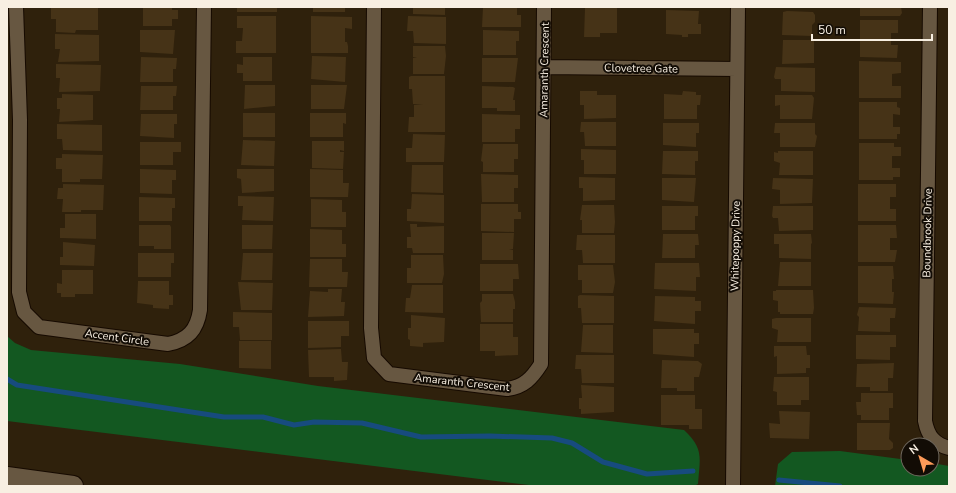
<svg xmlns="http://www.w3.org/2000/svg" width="956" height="493" font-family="'Nunito Sans',sans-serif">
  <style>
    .green { fill: #135821 }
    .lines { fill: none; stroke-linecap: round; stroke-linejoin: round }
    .stream { stroke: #174b7e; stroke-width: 5 }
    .building { fill: #463317 }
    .street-casing { stroke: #160a00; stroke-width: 16 }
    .secondary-casing { stroke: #160a00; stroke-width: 22 }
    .street { stroke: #675741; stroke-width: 14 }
    .secondary { stroke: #675741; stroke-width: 20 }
    .labels { text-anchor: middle; stroke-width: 4; stroke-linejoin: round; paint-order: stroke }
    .street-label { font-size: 11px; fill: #f8efe2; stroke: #120c05 }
  </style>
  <rect width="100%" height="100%" fill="#2f210c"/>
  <path class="green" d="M7,336l8,7 16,7 149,14 138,22 366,44c20,19 16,27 14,54l-4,2h-157l-530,-65z
    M840,451l68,9v9h24v-6l17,3v20h-174l3,-22 14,-12z"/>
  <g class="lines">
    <path class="stream" d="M7,379l10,6 207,32h39l31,8 20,-3 48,1 59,14 69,-1 62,2 20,5 31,19 44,12 46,-3
      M779,480l61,6"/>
  </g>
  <path class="building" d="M51,7h47v23h-22l-1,3 -19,-1v-13h-5z
    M143,7h29v3h6v9h-6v7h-29z
    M237,7h40v5h-40z
    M313,7h32v5h-32z
    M413,7h32v8l-32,-1z
    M483,7h34v8h4v12h-39z
    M581,7h36v26h-17v4h-16l1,-29z
    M860,7h41l1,6 -2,3h-40z
    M666,10l33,1 -1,13h3v10h-13v3h-6v-2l-16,-1z
    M787,11l26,1 2,3v7l-3,3v11l-30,-1 1,-23z
    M237,16h39v37h-40v-12h6l1,-13h-6z
    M311,16l41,1v12l-7,-1v14h2l1,4v7h-37z
    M408,16l38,1v27l-32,-1 -1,-12h-6z
    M860,20h38v13h-7v12h7l-1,13 -37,-1z
    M140,30h35l-2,24 -33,-2z
    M483,30l36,1v10h-3v14h-33z
    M55,34l44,1v26l-41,1 2,-13h-5z
    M783,40h31v23l-32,1z
    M413,46h32l1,10 -2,18h-31v-16h4l-4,-1z
    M312,56l34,1 -1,25 -34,-3z
    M141,57l36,1 -1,11h-3v13h-33z
    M243,57h29v24h-29v-8h-6v-9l6,1z
    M482,58h36l-3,24h-33z
    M859,61l42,1v11l-9,1v12h9v12h-42z
    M56,64l45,1 -1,26 -41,1 1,-14h-4z
    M776,67l39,1v24l-34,-1v-12h-6l-1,-2z
    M411,76h34v56h-37l1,-15h5v-12h9l-10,-1 -1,-15h-3v-12z
    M245,85h30v21l-31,3z
    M311,85h36l-3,24h-33z
    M141,86h36l-1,10h-3v14h-33z
    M482,86l31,1 2,1 -2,12h2v11h-18v-3h-15z
    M580,91h17v4h19v23l-32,1v-14h-4z
    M683,91l13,1v3h5l-1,10h-3v14h-33v-25l18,1z
    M62,94l31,1v25l-34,2 1,-13h-3v-11h5z
    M775,95h37l2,3 -2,21h-32v-14l-5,1z
    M859,102h38v5l3,1v7l-7,-1v13h7v7h-3v5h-38z
    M243,113h32v24h-32z
    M310,113h36v11l-3,-1v14h-33z
    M141,114h36v10h-3v14l-34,-2z
    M482,114l38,1v14h-5v13h-33z
    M581,122h35v24h-31l-1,-14h-4z
    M663,123h36v10h-3v14l-33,-2z
    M775,123h40v11l2,2 -2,11h-35v-14h-6z
    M57,124l45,1v26l-39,-1 -1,-11h-5z
    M413,134l32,1 -1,27h-38v-14h6z
    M243,140l32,1 -1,25 -33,-1z
    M312,141h32v10l-4,-1v2h4l-1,17 -31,-1z
    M140,142h41v10h-8v13h-33z
    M859,143h35v4h7v9h-9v12h8v9h-7v3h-34z
    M483,144h35v15h-4v13h-31v-10l-2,-1z
    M581,149l35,1v24h-32v-14h-3z
    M663,151h35v10h-3v14l-33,-1z
    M778,151h35v24h-34l1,-12 -6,-2v-9l4,1z
    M62,154l41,1 -1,24h-22v3h-18v-13h-6v-11h6z
    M412,165h31v28l-32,-1z
    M140,169l36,1v10h-4v14l-32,-1z
    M237,169h37v22l-32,2 -1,-14 -4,-1z
    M310,169l33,1v13h6l-1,14h-38z
    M481,174l37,1v13h-4v14h-32z
    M579,177l36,1v22l-32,1v-13h-4z
    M662,178h34l-2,24 -32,-2z
    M773,178l40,1 -1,24 -32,1v-14l-8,-1z
    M63,184l41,1 -1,25h-22v2h-19l1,-13h-6l1,-11h5z
    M858,184h38v13h-6v12h6v12h-38z
    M412,194l32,1v28l-37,-2v-12h4z
    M238,196l36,1 -1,24 -31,-1 1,-14h-5z
    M139,197l36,1v10h-3v13h-33z
    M311,199l31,1v12h4v15h-35z
    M481,204h37v8h3v7h-7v13l-33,-1z
    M582,205h32l1,17 -1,11h-32v-13h-2z
    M662,206h36v10h-3v14h-33z
    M773,206h40v24l-34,1 -1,-13h-5l-1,-2z
    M65,214h31v25l-36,-1v-10h5z
    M410,224h7v3l27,-1v27h-31l-1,-5h-5v-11h4z
    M139,225h31l1,2v22h-17v-3h-15z
    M242,225h31l-1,24h-30z
    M858,225h38l1,13h-7v12h7l-2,12h-37z
    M310,229l32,1v14h4v13h-36z
    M482,233h32l-1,16h-4l4,1v10h-31z
    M663,234h35l1,11h-4v13h-33z
    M774,234h37l1,9 -1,1v15l-32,-1v-14h-5z
    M577,235h38v28h-32l-1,-13h-6z
    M63,242l32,3 -1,21 -34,-1v-8h3z
    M138,253h36v10h-3v14h-33z
    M243,253h30l-1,27h-31z
    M411,255h32l1,19 -2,9h-35v-15h4z
    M310,259h32v13h6l-1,15h-38z
    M780,262h31v24h-33z
    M655,263h44l1,14h-4v14l-42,-2z
    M480,264h38l1,15h-6v12h-33z
    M578,265h35l2,17 -2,11h-31v-13h-4z
    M858,266h35l1,13h-2v13h2l-1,12 -35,-1z
    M62,270h31v24h-18v3h-14v-4h-4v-10l5,1z
    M138,281h31v14h4v10h-4v4l-16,-1v-3l-16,-2z
    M238,282l35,1 -1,27h-31z
    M412,285h31v28l-38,-1 1,-14h4z
    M328,289h14l-1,13h4l-1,14 -36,1 2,-26 18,1z
    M776,290h37l1,18 -1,6h-33v-2h-2v-11l-5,-1v-9h3z
    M482,294h31l2,8v7h-2v13h-32l-1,-19 2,-2z
    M580,295l34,1v27h-32l-1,-15h-3v-12z
    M655,296l40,1v4h6v10h-6v13l-41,-3z
    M859,307l37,1 -1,10h-5v14l-32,-1 1,-14 -2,-2z
    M233,312l39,1v27h-32l-1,-13h-6z
    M411,315l34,3 -1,24 -21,1v4l-13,-1v-6l-2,-1v-11h3z
    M776,318h35v24h-34l1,-12 -6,-2v-9z
    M308,321h41v15h-8v11l-33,1z
    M480,324h33v13h5v18l-23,1v-5h-15z
    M583,325h30v28l-32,-1z
    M653,329h41v4h5v11h-5v13l-41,-3z
    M856,335h40v12h-6v13l-34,-1z
    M239,341h32v28l-32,-1z
    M774,346h32l1,9h3v13h-4v5l-29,1v-18l-3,1z
    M341,349l1,13h6l-1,18 -13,1v-4h-25l-1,-27z
    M576,355h38v28h-32l-1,-14h-6z
    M662,360l36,1 4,3 -3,13h-5v14h-17v-3h-16z
    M894,363l-1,15h-5v13h-18v-4h-14l1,-23z
    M774,377h35v23h-8v5h-24v-13l-4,-1z
    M581,385l33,2v25l-33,2v-5h-2v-11h3z
    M861,393h32v15h-4v12h-28v-5h-4l-1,-13h5z
    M661,395h34v14h7v20h-13v-4h-28z
    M779,411l31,1 -1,27 -39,-1 -1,-15 11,1z
    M857,423h33l-1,16 4,4v5l-3,2h-33z"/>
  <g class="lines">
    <g class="street-casing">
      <path id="street" d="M16,7l4,113 -1,172 5,20 15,15 129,17c20,-4 29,-14 32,-34l4,-303
        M374,7l-3,321 3,30 15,16 118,15c17,-2 25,-11 34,-25l3,-357
        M930,7l-5,414c3,15 9,23 24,27
        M544,67l193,2
        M733,486l5,-479"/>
    </g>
    <g class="secondary-casing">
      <path id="secondary" d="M7,477l66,9"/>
    </g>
    <use href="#street" class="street"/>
    <use href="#secondary" class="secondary"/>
  </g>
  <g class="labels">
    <g class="street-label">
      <text transform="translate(641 68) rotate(1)" y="4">Clovetree Gate</text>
      <text transform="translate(544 70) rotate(-89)" y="4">Amaranth Crescent</text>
      <text transform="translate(927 233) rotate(-89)" y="4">Boundbrook Drive</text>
      <text transform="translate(735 246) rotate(-89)" y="4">Whitepoppy Drive</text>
      <text transform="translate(117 337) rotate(8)" y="4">Accent Circle</text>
      <text transform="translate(462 382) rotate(6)" y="4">Amaranth Crescent</text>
    </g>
  </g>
  <rect width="956" height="493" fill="none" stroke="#f8efe2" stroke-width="16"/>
  <g transform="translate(920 457) rotate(322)"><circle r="19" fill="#120c05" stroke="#6e675d"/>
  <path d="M0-3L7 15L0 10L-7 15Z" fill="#fe9b59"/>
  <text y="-6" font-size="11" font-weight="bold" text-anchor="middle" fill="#f8efe2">N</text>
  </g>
  <path d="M812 34v6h120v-6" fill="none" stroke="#f8efe2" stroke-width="2"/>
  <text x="818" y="34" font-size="12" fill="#f8efe2" stroke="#120c05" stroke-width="3" paint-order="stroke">50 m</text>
</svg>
